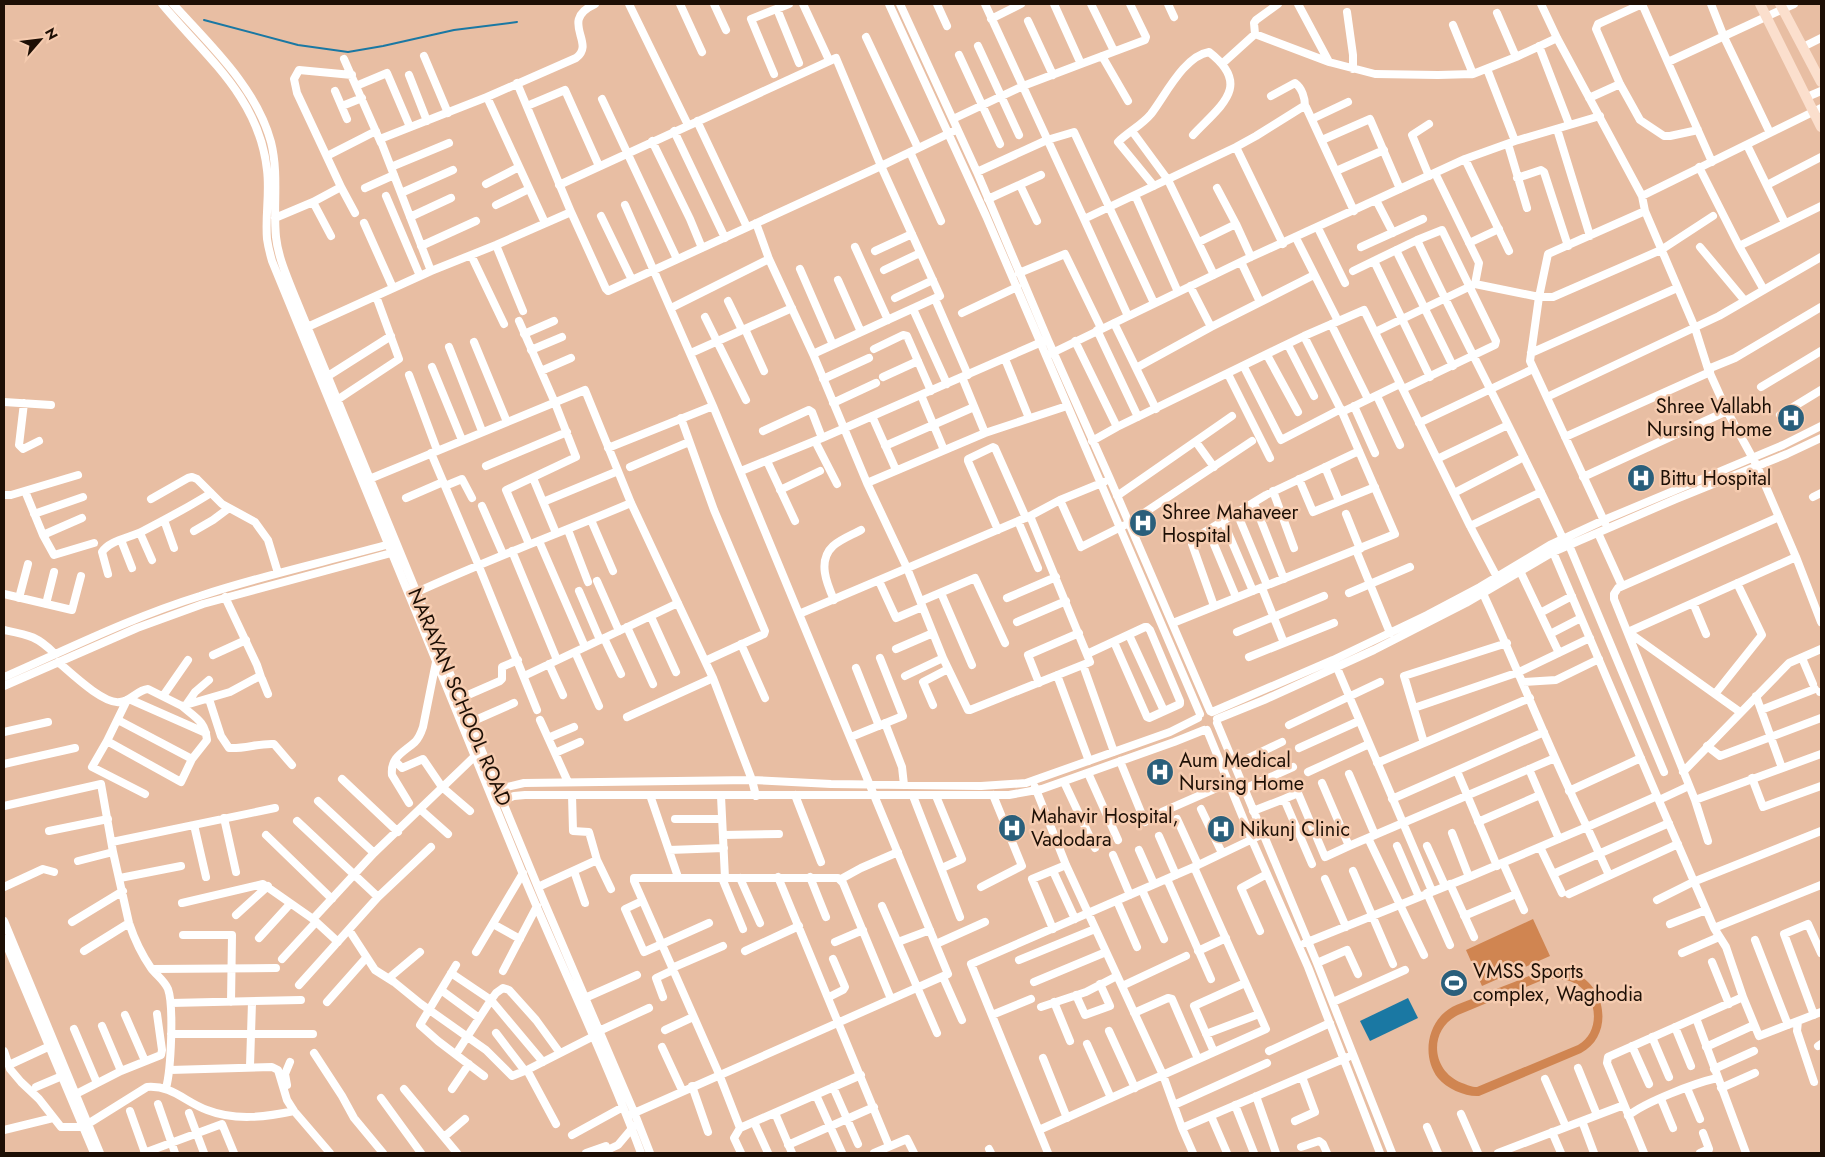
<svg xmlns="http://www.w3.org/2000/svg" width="1825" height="1157" font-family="Jost,sans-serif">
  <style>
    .green { fill: #d08551; fill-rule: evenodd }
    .water { fill: #1a78a3 }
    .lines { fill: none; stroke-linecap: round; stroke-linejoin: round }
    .stream { stroke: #1a78a3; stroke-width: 2 }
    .minor { stroke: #fff; stroke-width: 8 }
    .major { stroke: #fbdfcd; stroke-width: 10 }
    .labels { text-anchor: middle; stroke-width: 5; stroke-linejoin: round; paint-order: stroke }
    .poi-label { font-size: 20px; fill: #1d0f05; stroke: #f5cbaf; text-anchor: start }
    .street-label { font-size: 20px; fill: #1d0f05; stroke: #f5cbaf }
  </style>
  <rect width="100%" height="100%" fill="#e8bea3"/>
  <path class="green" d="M1533,919l17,37 -68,30 -16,-36z
    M1544,970c11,0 23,-1 34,5 30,15 34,62 3,78l-102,43c-13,1 -32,-7 -41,-18 -15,-19 -12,-50 7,-66 9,-8 23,-11 34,-16 22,-9 43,-17 65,-26zM1545,979c11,0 21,-1 31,5 22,12 25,48 2,61l-101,42c-6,0 -9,-2 -15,-4 -31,-12 -34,-53 -4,-68z"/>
  <path class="water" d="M1408,998l10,20 -48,23 -10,-20z"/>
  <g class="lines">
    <path class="stream" d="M204,20l94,25 50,7 35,-6 71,-16 63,-8"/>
    <path class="minor" d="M162,4c44,53 97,93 105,166 3,23 -2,45 0,69 1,7 3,15 5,22 84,204 167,407 250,611 39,94 84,186 119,281
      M173,4c37,41 83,83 98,138 8,32 2,64 5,95 2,19 10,37 17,55l249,605 92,215 16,41
      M629,4l59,121
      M680,4l22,48
      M714,4l12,26
      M803,4l26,56
      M889,4l97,212 214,498
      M900,4l77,168 71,168 62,139 100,232
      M937,4l10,22
      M985,4l99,215
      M1054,4l27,60 64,-24 1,-3 -16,-33
      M1091,4l23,47
      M1168,4l6,13
      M1298,4l31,58 46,12 63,1 35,-1 43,-17 41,-19
      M1541,4l16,34 85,158 3,15 50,117 13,41 19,42 30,55 39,91 25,65
      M1711,4l13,33 46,96
      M777,9l22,54
      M1347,12l6,43v14
      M1497,13l19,44
      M991,19l30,-15
      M1028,21l25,54
      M1453,25l20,49
      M1255,34l-1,-11 2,-3 22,-16
      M866,37l52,111
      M978,46l41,89
      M1539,46l30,78
      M1803,47l18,-9
      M959,55l41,89
      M424,56l24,57
      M1102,56l26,45
      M344,59l37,84
      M1668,62l126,-58
      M1223,63l32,-29 74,28
      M1487,69l28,72
      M774,74l-23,-55 38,-15
      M409,75l18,46
      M517,83l54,129
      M356,86l31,-13 23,54
      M335,91l12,28
      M1271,96l24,-13c7,5 10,15 10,23
      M487,97l58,126
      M1807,97l14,-6
      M1589,98l31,-14
      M602,99l75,160
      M342,106l20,-8
      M527,106l38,-16 34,76
      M953,119l70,-33 58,-22
      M1312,119l36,-17
      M697,121l50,106
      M1557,129l33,107
      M1698,130l-28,6h-6l-24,-16 -20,-36 -24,-55 2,-5 44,-20 70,158
      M674,131l51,107
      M1132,131l36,49 46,95
      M1322,140l48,-21 30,70
      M652,141l38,78 12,29
      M1508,144l19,64
      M1747,145l38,78
      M1236,147l47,97
      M910,152l31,69
      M327,156l49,-25
      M1465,159l44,92
      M391,167l58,-24
      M1699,167l40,79 25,44
      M1336,171l48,-21
      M977,172l70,-32 27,-8 80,171
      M1435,173l44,90 -4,21
      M1429,176l-17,-41 17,-11
      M1517,178l24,-8 3,2 24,74
      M486,184l33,-17
      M559,185l277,-127 45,108 59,130 -127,58
      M1020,185l17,36
      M1767,185l54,-28
      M1154,186l-36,-44c10,-10 24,-17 33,-28 14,-18 33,-58 58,-62 44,34 11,54 -16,83
      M341,187l14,26
      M365,188l29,-13
      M1217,188l19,36
      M401,193l52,-23
      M1135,195l43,97
      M386,196l34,80
      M1642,196l179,-88
      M988,199l53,-24
      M1376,200l17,33
      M313,202l18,34
      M496,205l33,-16
      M625,205l88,201 235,568 -316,140
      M601,216l31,64
      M410,217l41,-19
      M275,218l38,-16 28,-15 -44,-94 -3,-14 5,-9 53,5
      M364,223l29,65
      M756,223l13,36 44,95 54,129 40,85 36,90 25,52h2l120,-48 -60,-146
      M1318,228l27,55
      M1296,238l42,83
      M1417,240c47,101 100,198 146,299
      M1199,242l37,-18 15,33
      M1469,243l30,-14
      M496,245l27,66
      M421,246l55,-25
      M1739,246l82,-40
      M855,247l33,73
      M1361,247l62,-28
      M1700,247l45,54
      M1396,250l57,116
      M875,251l37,-17
      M471,255l33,69
      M1374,261l56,116
      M1241,262l19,40
      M800,269l33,76
      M884,270l36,-17
      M431,271l-51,-132 107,-42 89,-39c21,-15 -18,-37 19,-54
      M1353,271l64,-31 25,-10 54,111 -1,4 -92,44
      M1019,273l46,-19 36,74
      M838,280l23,52
      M1190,286l21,41
      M895,298l38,-18
      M935,299l33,76
      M728,301l14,29
      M671,308l98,-49
      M913,309l34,75
      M962,313l55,-26
      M1128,316l-44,-97 152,-72 20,-11 48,-30 2,1 48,104
      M705,317l41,83
      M519,321l36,82 21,54 -70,33 23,54
      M1114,323l42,86
      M1331,324l37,75
      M303,329l128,-58 65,-26 75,-33 35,77 2,2 273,-125 73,-35
      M745,329l19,42
      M1097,330l41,87
      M1375,332l100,-48 64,13h14l108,-47 52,-34
      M524,334l30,-13
      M1075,341l42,86
      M474,342l33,80
      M1288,345l26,51
      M449,347l33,84
      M874,349l29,-14 4,1 24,55
      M531,350l31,-13
      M691,353l101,-45
      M1531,353l146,-65
      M1050,354l201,-97 214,-98 50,-18 85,-25
      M1267,355l31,57
      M1005,359l24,59
      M432,367l30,73
      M1244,367l37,73 60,-31
      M1136,368l75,-41 103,-52
      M1708,369l27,-11 86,-51
      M541,371l30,-13
      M1228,374l42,84
      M409,375l28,75
      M328,376l63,-40
      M883,377l35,-16
      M962,377l23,56
      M823,379l46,-21
      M1761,387l60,-36
      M921,395l23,55
      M1377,396l23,49
      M1547,397l172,-81 102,-59
      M337,400l62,-41 -23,-63
      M4,402l47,3
      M24,403l-5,42 4,4 16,-8
      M833,403l43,-20
      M1354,406l21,47
      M1342,412l58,-28
      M1780,415l41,-25
      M872,416l24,54
      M681,418l33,92 51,121 -1,3 -59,27
      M1419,423l114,-54
      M763,431l46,-21 3,2 10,26
      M1565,437l145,-65
      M815,441l22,43
      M1092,441l25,-14 187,-91 60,-26 106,216 29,55
      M1196,442l18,25
      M885,446l89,-39
      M608,448l105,-42
      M431,453l47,111 59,146
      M1437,459l71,-34
      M767,461l28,60
      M486,466l81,-34
      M630,467l59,-25
      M1325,467l14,34
      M741,471l81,-33 222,-97
      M1583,477l144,-66
      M533,478l23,55
      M1299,479l14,33 62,-25
      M367,480l218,-90 46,113 82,175 39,102 4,16
      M867,483l118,-50 82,-27
      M445,486l17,-7 10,19
      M780,490l40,-19
      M25,491l18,44 11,20 40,-12
      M1273,491l21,57
      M1454,493l70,-36
      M4,495h7l67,-20
      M1117,496l115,-80
      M1813,497l8,-4
      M406,498l37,-16
      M151,499l37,-21 4,-1 5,2 25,25 33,18 13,18 10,33
      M1060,500l21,47 48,-24 123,-82
      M543,502l75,-31
      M1254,503l30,76
      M482,506l21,48
      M1237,513l30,72
      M34,514l49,-17
      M1346,514l14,35
      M164,520l10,28
      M591,520l22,51
      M1018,521l20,47
      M1223,521l30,70
      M1605,523l-75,-162 9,-64 9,-43 97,-43
      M1470,526l71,-34
      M568,530l20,52
      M998,530l-30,-69v-2l25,-12 2,1 31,70
      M1208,530l28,67
      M194,531l19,-11 16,-12
      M140,533l12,27
      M1598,533l24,53
      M43,535l39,-17
      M121,540l11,28
      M539,541l46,106
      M1569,545l95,227
      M1356,550l34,83
      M512,551l45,109
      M1553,552l104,244
      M1520,571l39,82
      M108,574l-6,-22c8,-12 28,-14 41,-21 23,-12 46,-24 68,-38
      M597,581l22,50
      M879,581l17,37 26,-11
      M1480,587c37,79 68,161 107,240l70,-31 57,132 12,19 17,50 -135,60 -1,6 37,90
      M1262,588l22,55
      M579,591l21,49
      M417,592c70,-32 143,-59 214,-89
      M941,593l31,72
      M1349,593l61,-26
      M4,594l68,16 9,-34
      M225,597l32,68 4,12
      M19,598l9,-34
      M1007,598l49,-21
      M834,600c-7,-16 -17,-39 -1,-54 8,-7 19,-11 28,-16
      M921,601l54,-23 30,65
      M1693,603l13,31
      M46,604l8,-32
      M1214,606l-22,-62 3,-6 71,-43 93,-44
      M1540,613l32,-17
      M799,614l231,-98 30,-16 44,-18
      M651,617l25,55
      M1017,622l49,-21
      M1173,623l222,-89 -53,-122 -38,-76
      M627,627l26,57
      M4,630c25,5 33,6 51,24
      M1237,632l87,-36
      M1628,632l168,-75
      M1628,632l112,80
      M1550,634l31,-16
      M1129,635l35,76
      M604,638l17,36
      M741,644l24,54
      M896,649l37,-16
      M575,652l24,54
      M1087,654l58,-27h2l3,3 30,71v3l-31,14 -2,-1 -33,-75
      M213,655l33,-15
      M1249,657l85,-34
      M1802,658l11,26
      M58,662c13,11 46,43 62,40 11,-1 17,-12 28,-13l34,17 48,-14 28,-15 4,2 6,15
      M1335,663l97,228
      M549,664l14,31
      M1083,665l31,87
      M856,668l23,58
      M1057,675l32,86
      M524,676l154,-73
      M905,676l38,-18
      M4,677c64,-28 128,-60 196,-81 63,-21 129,-35 193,-53
      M1523,682l33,-2 43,-21
      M1039,683l-11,-28 51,-22
      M4,686l133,-58 66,-24 192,-52
      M1820,692h1
      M1715,694l47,-59 -25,-52
      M163,696l25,-36
      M1756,696l26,72
      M461,698l39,-17 2,-2v-12l16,-7
      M129,699l77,34
      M209,699l12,37 8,12c16,1 30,-5 45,-4l18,21
      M127,700l-20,41 -15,26 53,27
      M186,705l9,-13 14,-12
      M933,705l-10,-23 25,-13
      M1414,708l105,-36 71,-34
      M1761,710l54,-21
      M1212,712l121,-52 94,-45 53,-28 70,-42 54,-25 179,-75 38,-19
      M627,717l86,-39
      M1217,719l47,-19 110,-50 92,-47 87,-51 123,-53 111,-45 34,-16
      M118,720l74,39 15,-19c-2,-19 -11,-22 -25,-34
      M540,720l28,62
      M471,722l43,-19
      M885,723l17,44 2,18
      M1217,723l100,240 75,190
      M1289,725l91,-43
      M1207,730l45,110 56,127 72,186
      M4,732l44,-10
      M851,737l52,-21 -23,-58
      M548,738l26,-11
      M107,741l74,41 11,-23
      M1424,743l-20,-67 103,-33
      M1707,746l13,10 101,-38
      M1299,748l60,-27
      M555,753l25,-11
      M395,761l7,7 21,-9 19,28 28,24
      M1120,761l25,61
      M1377,763l153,-65
      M4,764l71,-16
      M1234,765l48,-23
      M1529,769l30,70
      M1457,771l40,95
      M1308,772l61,-28
      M1683,772l106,-109 32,-14
      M1088,773l30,67
      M1349,774l26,61
      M1752,778l11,29 58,-21
      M342,779l56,53
      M1064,782l31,66
      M1322,783l27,63 206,-88
      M1035,787l31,78 97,210 19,53 11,25
      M1244,789l49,-22
      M494,790l30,-7 228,-3 79,4 150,2 45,-3 144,-51 28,-14
      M1569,791l72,-33
      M650,795l28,82
      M795,795l26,67
      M721,796l4,82
      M913,796l47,121
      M936,796l26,63 -20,9
      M1284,799l14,-6 27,64 24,-11
      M1392,799l152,-67
      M1659,800l30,-14
      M1695,800l126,-46
      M318,801l56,52
      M500,801l14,-5 11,-1h484l33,-6 132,-47 30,-12
      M409,803l-17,-28c-2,-18 12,-23 23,-33 4,-4 6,-9 8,-15l13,-65
      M4,806l97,-22 12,68 16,71c5,15 13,32 22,45 5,7 13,12 17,21 6,17 3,81 -2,99
      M1201,809l21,44
      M421,810l27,24
      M1253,811l31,-12 28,65
      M1162,812l66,-29
      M224,818l12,54
      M675,819h47
      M1177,819l21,46
      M297,821l81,76
      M1478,822l62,-27
      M194,825l12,52
      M49,831l59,-12
      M1452,833l17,44
      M266,835l66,64
      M723,835l56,-1
      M1159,836l17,39
      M1368,838l56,117
      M1708,841l-13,-41 -81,-201v-5l4,-6 161,-71
      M112,842l163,-34
      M1397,846l22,51
      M1427,846l18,40
      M1540,847l22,46
      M669,850l55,-2
      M1139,850l15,34
      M1113,855l17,40
      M597,860l14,29
      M78,861l35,-9
      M1503,863l21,47
      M574,871l11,32
      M1053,871l22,48
      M1353,871l40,93
      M1553,874l116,-51
      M778,877l111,269
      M810,877l16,40
      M120,878l61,-12
      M722,878l21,51
      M740,878l20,45
      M841,879l20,-11 37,-16
      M1167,879l44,100
      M1325,879l21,48
      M1450,884l24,53
      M4,887l39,-18 11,3
      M538,887l59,-27 -8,-28 -16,-1 -1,-36
      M981,887l41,-21 -29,-71
      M1142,890l22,49
      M1427,893l23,52
      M1569,894l109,-50
      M1657,900l36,-18 128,-51
      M642,901l-17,8 19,43 65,-29
      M1117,901l20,46
      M182,903l81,-19 50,35 61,-66 100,-96 5,1
      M882,906l55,127
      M236,915l32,-29
      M1464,916l52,-22
      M313,919l25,23
      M4,921l96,232
      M72,922l51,-31
      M493,924l27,15
      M1670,924l36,-14
      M1714,928l107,-43
      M1053,929l-21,-50 34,-14
      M349,930l26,40 19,12 27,22 65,46 26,26 15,-6
      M1260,931l-19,-43 26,-14
      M183,935h49l-1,67
      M259,938l31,-34
      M4,939l90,214
      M1755,940l33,85
      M835,942l28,-12
      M898,942l32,-12
      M1305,943l164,-66 118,-50 22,48
      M936,944l49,-22
      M84,951l45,-28
      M745,951l54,-25
      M1198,951l28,-13
      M476,952l47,-79
      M1682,953l37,-16
      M282,959l34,-37
      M1019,960l76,-31
      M1712,962l17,42
      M1317,963l30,-13 11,24
      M456,965l-36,60 18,16 46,35
      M672,968l51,-22
      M152,969l124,-1
      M503,971l34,-65
      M451,973l40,27 52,62
      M943,977l19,43
      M389,978l31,-26
      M1034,982l72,-30
      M299,985l79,-88 53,-50
      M1122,986l64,-30
      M441,990l38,28
      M1076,995l9,20 25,-9 -10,-22
      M663,997l-7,-19 17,-8
      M829,997l14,-7 2,-3 -12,-28
      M1743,997l16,39 62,-24
      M585,998l52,-23
      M327,1002l39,-44
      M1054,1002l16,39
      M1333,1002l72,-32
      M171,1003l130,-3
      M1041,1007l45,-15 31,-16
      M1134,1013l34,-15 4,1 26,60
      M125,1015l20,46
      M992,1015l39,-16
      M1814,1015l-30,-81 24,-10 13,29
      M1696,1018l50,135
      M1798,1021l-1,10 17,51
      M102,1026l19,45
      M1675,1027l16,39
      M74,1029l23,54
      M665,1030l28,-13
      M599,1031l50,-23
      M1109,1031l26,57
      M496,1033l29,38
      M171,1034h142
      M1206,1034l53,-20
      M1652,1037l17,40
      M1087,1044l24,54
      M1632,1046l17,38
      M1818,1046l3,-2
      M662,1047l20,43
      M1706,1047l48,-22
      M4,1051l6,18 11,13 18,17 22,28h22l64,-40c25,-2 38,15 60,23 28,11 59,7 87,1l36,42
      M1269,1051l61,-28
      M1214,1052l-20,-46 51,-23
      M314,1053l28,43 12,22 29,35
      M456,1054l35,-54 5,-7 7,-5 6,2 27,30 24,33
      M1043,1058l24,60
      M9,1065l41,-19
      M250,1066l2,-64
      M1578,1068l19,47
      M1714,1069l40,-18
      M170,1070l102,-3 6,3 9,30 7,11
      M861,1075l-121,53 -21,-54 -85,-193v-3h204l5,5 48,116
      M1545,1079l21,48
      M287,1085l-2,-11 5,-12
      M692,1086l16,46
      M36,1087l26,-11
      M833,1087l25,57
      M1687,1088l13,31
      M1721,1088l34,-15
      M404,1089l53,64
      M452,1089l17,-25
      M76,1094l45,-23 40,-16 1,-5 -5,-36
      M816,1095l26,58
      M1256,1096l20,57
      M381,1098l40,55
      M1661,1099l12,29
      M158,1104l17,49
      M1174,1105l93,-42
      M1235,1105l19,48
      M130,1111l15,42
      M189,1113l15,40
      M775,1113l17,40
      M1461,1114l17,39
      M1211,1116l16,37
      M1628,1116c17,-14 67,-33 89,-38
      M1295,1121l20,-9 -13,-35
      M1582,1121l12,32
      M754,1122l14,31
      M556,1124l-29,-54 67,-34
      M1427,1127l11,26
      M740,1128l-6,10 7,15
      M1182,1128l166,-71
      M4,1130l49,-12
      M1039,1130l227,-101 -72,-162
      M1552,1132l9,21
      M572,1135l51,-28
      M444,1137l21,-18
      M788,1145l86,-38
      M1301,1147l18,-6 4,3 4,9
      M989,1149l2,4
      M144,1153l78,-29 12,29
      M586,1153l20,-7
      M601,1153l17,-8 16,-19
      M874,1153l33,-14 7,14
      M1048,1153l-77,-189 223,-97 69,-33
      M1498,1153l126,-48
      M1700,1153l9,-4 -6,-16"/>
    <path class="major" d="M1760,4l61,123
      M1780,4l41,78"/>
  </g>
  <defs>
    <g id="hospital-disc" transform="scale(1.4375)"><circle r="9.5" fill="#2a5f7b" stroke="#f5cbaf"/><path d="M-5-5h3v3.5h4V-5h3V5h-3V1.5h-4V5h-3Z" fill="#fff"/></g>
    <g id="stadium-disc" transform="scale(1.4375)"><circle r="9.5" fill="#2a5f7b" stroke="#f5cbaf"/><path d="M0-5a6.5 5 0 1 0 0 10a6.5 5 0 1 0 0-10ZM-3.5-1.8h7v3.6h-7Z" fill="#fff"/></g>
  </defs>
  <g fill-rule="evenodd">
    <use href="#hospital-disc" x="1791" y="418"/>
    <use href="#hospital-disc" x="1641" y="478"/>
    <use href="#hospital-disc" x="1143" y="523"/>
    <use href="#hospital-disc" x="1160" y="772"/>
    <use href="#hospital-disc" x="1012" y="828"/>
    <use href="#hospital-disc" x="1221" y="829"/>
    <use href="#stadium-disc" x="1454" y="983"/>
  </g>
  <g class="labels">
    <g class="poi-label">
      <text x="1772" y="413" text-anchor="end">Shree Vallabh<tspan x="1772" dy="23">Nursing Home</tspan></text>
      <text x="1660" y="485">Bittu Hospital</text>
      <text x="1162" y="519">Shree Mahaveer<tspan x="1162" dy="23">Hospital</tspan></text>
      <text x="1179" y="767">Aum Medical<tspan x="1179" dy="23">Nursing Home</tspan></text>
      <text x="1031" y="823">Mahavir Hospital,<tspan x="1031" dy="23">Vadodara</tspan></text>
      <text x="1240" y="836">Nikunj Clinic</text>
      <text x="1473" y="978">VMSS Sports<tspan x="1473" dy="23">complex, Waghodia</tspan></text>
    </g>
    <g class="street-label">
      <text transform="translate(460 697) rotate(67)" y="7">NARAYAN SCHOOL ROAD</text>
    </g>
  </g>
  <rect width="1825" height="1157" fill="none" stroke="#1d0f05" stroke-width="10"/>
  <g transform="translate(40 40) rotate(62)" stroke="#f5cbaf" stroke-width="4" paint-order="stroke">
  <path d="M0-4L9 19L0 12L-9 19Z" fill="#1d0f05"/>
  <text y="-8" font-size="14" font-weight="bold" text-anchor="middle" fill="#1d0f05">N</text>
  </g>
</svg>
